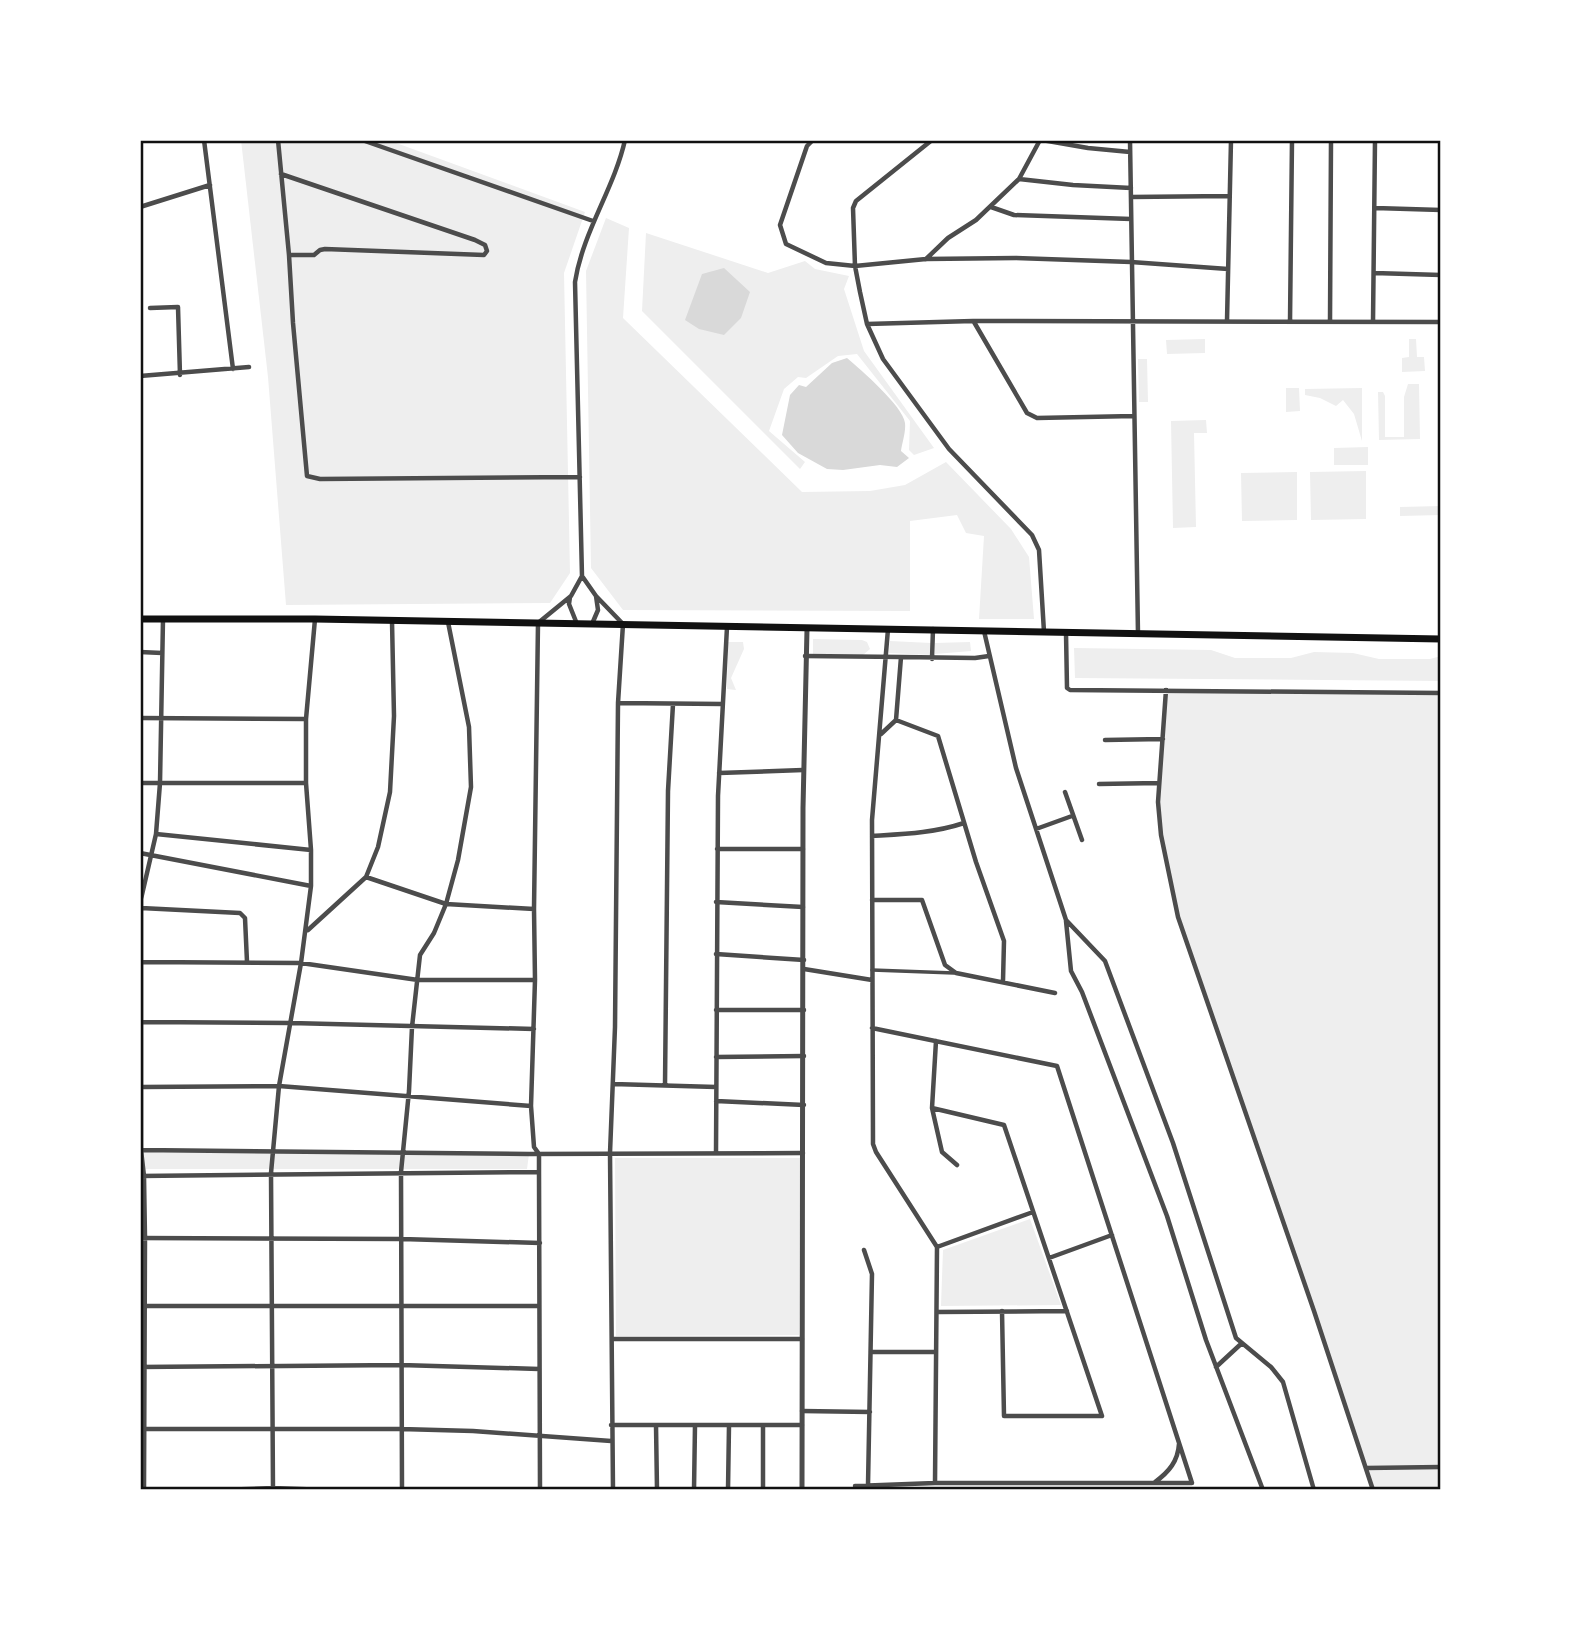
<svg xmlns="http://www.w3.org/2000/svg" width="1581" height="1630" font-family="'Fira Sans Condensed',sans-serif">
  <style>
    .green { fill: #eee }
    .water { fill: #d9d9d9 }
    .lines { fill: none; stroke-linecap: round; stroke-linejoin: round }
    .pedestrian { stroke: #4c4c4c; stroke-width: 3.5 }
    .minor { stroke: #4c4c4c; stroke-width: 4.5 }
    .tertiary { stroke: #4c4c4c; stroke-width: 5 }
    .primary { stroke: #111; stroke-width: 7 }
    .neatline { fill: none; stroke: #111; stroke-width: 2.5 }
  </style>
  <rect width="100%" height="100%" fill="#fff"/>
  <path class="green" d="M241,140h147l197,72 -21,61 6,300 -20,30 -264,2 -18,-228z
    M606,218l23,10 -6,90 179,174 68,-1 35,-6 41,-23 65,67 18,28 5,62h-55l5,-83 -18,-3 -9,-18 -47,6v90l-287,-1 -32,-42 -5,-297z
    M646,233l122,40 37,-12 10,8 34,7 -5,13 20,62 70,97 -20,7 -5,-5 1,-29 -53,-67 -19,2 -32,22 -8,-1 -14,12 -15,42 36,31 -5,7 -158,-158z
    M1205,339v14l-38,1 -1,-14z
    M1409,339h7l1,18h7l1,14 -23,1v-14l7,-1z
    M1138,359h9l1,43h-9z
    M1408,384h11l1,55 -41,1 -1,-48h5l2,4v41h19v-40z
    M1286,388h13l1,23 -14,1z
    M1362,388v53l-8,-27 -11,-14 -7,6 -16,-8 -15,-3v-6z
    M1206,420l1,13h-13l2,94 -23,1 -2,-107z
    M1368,447v18h-34v-17z
    M1366,471v48l-55,1 -1,-48z
    M1297,472v48l-55,1 -1,-48z
    M1441,506v9l-41,1v-9z
    M813,639l49,1 5,2 3,7 -7,6 -50,-1z
    M890,641l41,2 -1,12 -41,-2z
    M728,642h15l1,7 -13,29 5,12 -9,-1z
    M970,642l1,9 -36,3v-11z
    M1074,648l137,2 24,8h56l23,-6 39,1 26,6h51l11,-3v25l-366,-3z
    M1166,690l275,3v797h-67l-196,-573 -17,-82 -3,-33z
    M140,1150l389,4 -2,15h-387z
    M615,1158h185l-1,177 -183,1z
    M1030,1219l31,86 -120,1 2,-56z"/>
  <path class="water" d="M724,268l26,24 -9,26 -17,17 -25,-6 -14,-9 17,-46z
    M847,358c14,12 56,48 58,65 1,9 -3,20 -4,28l8,7 -12,9 -17,-2 -37,5 -16,-1 -29,-16 -16,-18 8,-40 9,-10 7,2 26,-24z"/>
  <g class="lines">
    <path class="pedestrian" d="M872,970l82,3"/>
    <path class="minor" d="M204,140l29,229
      M278,140l11,115
      M362,140l231,81
      M813,140l-6,6 -27,79 6,19 40,19 29,3 71,-7 90,-1 115,4 97,7
      M932,140l-76,61 -3,7 2,58 5,26 7,32 16,35 66,90 83,86 7,15 5,82
      M1042,140l46,8 42,4
      M1130,140l8,494
      M281,174l194,66 10,5 2,6 -3,4 -159,-6 -5,1 -6,5h-25l4,68 14,153 13,3 260,-2
      M1019,179l54,6 58,3
      M1131,197l98,-1
      M140,207l70,-22
      M991,207l23,8 117,4
      M1375,208l66,2
      M926,259l22,-21 28,-18 43,-41 21,-39
      M1374,273l67,2
      M150,308l28,-1 2,68
      M1227,321l4,-181
      M974,322l53,91 10,5 97,-2
      M1290,322l2,-182
      M1330,322l1,-182
      M1373,322l2,-182
      M867,324l106,-3 468,1
      M140,376l109,-9
      M582,576l14,20 27,28 -5,79 -3,324 -5,126 3,337
      M570,597l-1,7 8,20
      M592,624l6,-14 -2,-14
      M888,629l-16,191 1,324 3,8 61,95 -2,236
      M984,631l32,137 50,152 39,41 68,182 63,195 35,29 12,15 31,108
      M1066,633l1,55 3,2 371,3
      M140,652l22,1
      M805,656l96,1 -5,63 -15,14
      M901,657l74,1 14,-2
      M932,659l1,-30
      M1166,690l-8,112 3,33 17,82 136,394 59,179
      M618,703l104,1
      M140,718l166,1
      M896,720l42,16 38,126 28,79 -1,40
      M1105,740l58,-1
      M719,773l84,-3
      M140,783h166
      M1099,784l60,-1
      M1065,792l17,48
      M1036,829l36,-13
      M156,834l155,16
      M872,836c32,-2 62,-3 92,-13
      M717,849h86
      M140,853l171,33
      M366,877l80,27 88,5
      M872,900h50l23,65 11,8 99,20
      M716,902l87,5
      M141,908l99,5 5,5 2,44
      M1066,921l5,50 11,21 85,224 39,124 57,150
      M308,930l58,-53 12,-30 12,-55 4,-76 -2,-95
      M716,954l88,6
      M141,962l160,1 117,17h117
      M804,969l68,11
      M716,1010h88
      M143,1022l148,1 243,6
      M936,1041l-4,67 10,44 15,13
      M716,1057l88,-1
      M613,1084l103,3
      M665,1085l3,-294 5,-87
      M141,1087l138,-1 252,20
      M716,1101l88,4
      M932,1108l72,17 98,291h-98l-2,-105
      M140,1150l389,4 274,-1
      M716,1153l2,-357 9,-169
      M140,1176l399,-4
      M140,1238l262,1 138,4
      M937,1247l96,-35
      M864,1250l8,24 -4,211
      M1049,1258l63,-23
      M140,1306h399
      M937,1312l130,-1
      M612,1339h190
      M871,1352h65
      M140,1367l261,-2 138,4
      M1216,1367l26,-24
      M802,1411l68,1
      M611,1425h191
      M656,1425l1,65
      M140,1429h261l72,2 138,10
      M1366,1468l75,-1
      M1155,1482c14,-10 23,-21 24,-38
      M855,1486l80,-3h257l-135,-417 -185,-38
      M144,1490l1,-252 -1,-62 -3,-26v-251l15,-65 4,-51 3,-164
      M219,1490l54,-2 54,2
      M273,1490l-2,-317 8,-87 22,-123 10,-77v-36l-5,-67v-64l9,-100
      M402,1490l-1,-318 8,-81 3,-64 8,-72 14,-22 12,-29 12,-44 13,-73 -2,-60 -21,-105
      M540,1490l-1,-318v-18l-5,-7 -3,-41 4,-126 -1,-71 4,-286 33,-27 11,-20 -7,-294c8,-51 39,-93 50,-142
      M694,1490l1,-65
      M728,1490l1,-65
      M763,1490v-65"/>
    <path class="tertiary" d="M802,1490l1,-682 4,-179"/>
    <path class="primary" d="M140,619h175l1126,20"/>
  </g>
  <rect width="1581" height="1630" fill="none" stroke="#ffffff" stroke-width="284"/>
  <rect x="142" y="142" width="1297" height="1346" class="neatline"/>
</svg>
